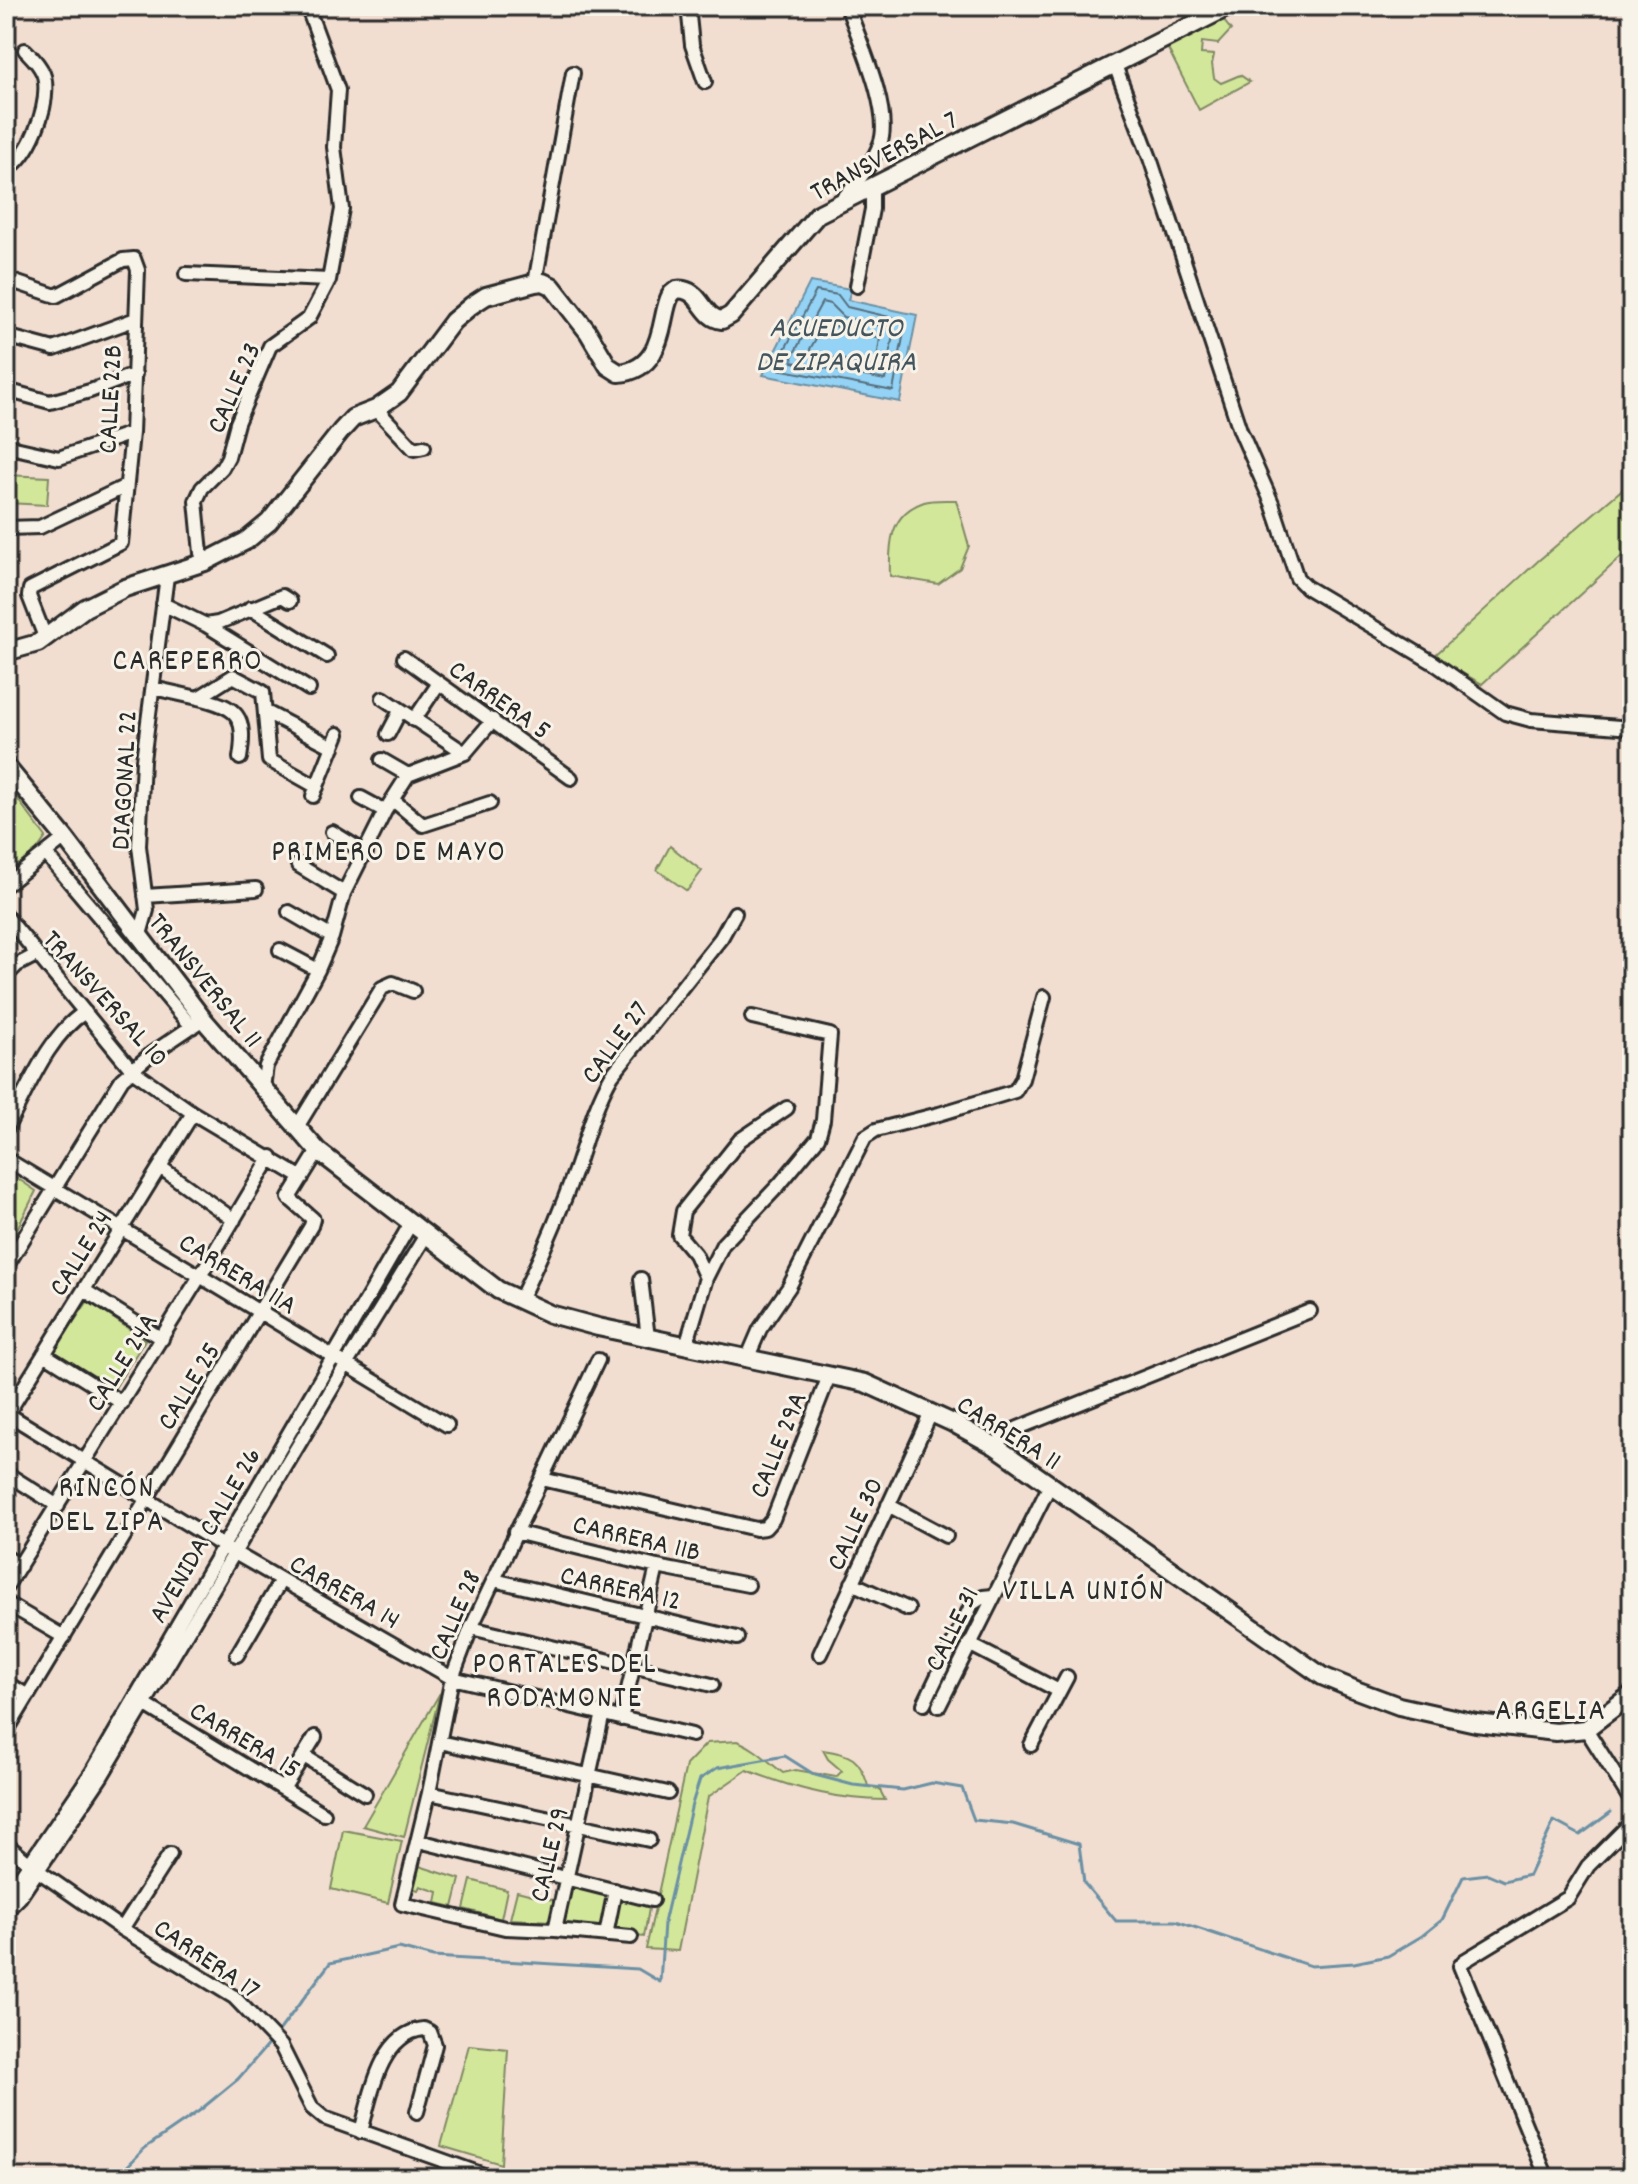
<svg xmlns="http://www.w3.org/2000/svg" width="1638" height="2184" font-family="Dekko,sans-serif">
  <style>
    .green { fill: #d3e79b; stroke: #7f8963; stroke-width: 2 }
    .water { fill: #94d3f5; stroke: #6a90a4; stroke-width: 2 }
    .lines { fill: none; stroke-linecap: round; stroke-linejoin: round }
    .shore { stroke: #556e7c; stroke-width: 2 }
    .stream { stroke: #6a90a4; stroke-width: 3 }
    .minor-casing { stroke: #2b2b2b; stroke-width: 18 }
    .tertiary-casing { stroke: #2b2b2b; stroke-width: 22 }
    .minor { stroke: #f7f3e8; stroke-width: 12 }
    .tertiary { stroke: #f7f3e8; stroke-width: 16 }
    .labels { text-anchor: middle; stroke-width: 6; stroke-linejoin: round; paint-order: stroke }
    .street-label { font-size: 28px; fill: #2b2b2b; stroke: #f7f3e8 }
    .water-label { font-size: 30px; font-style: italic; fill: #45555e; stroke: #f7f3e8 }
    .neighbourhood-label { font-size: 30px; letter-spacing: 2px; fill: #2b2b2b; stroke: #f7f3e8 }
  </style>
  <rect width="100%" height="100%" fill="#f2ded1"/>
  <filter id="ink" filterUnits="userSpaceOnUse"><feTurbulence type="fractalNoise" baseFrequency=".0125" numOctaves="2"/><feDisplacementMap in="SourceGraphic" scale="16" xChannelSelector="R" yChannelSelector="G"/><feConvolveMatrix kernelMatrix="1 2 1 2 8 2 1 2 1" color-interpolation-filters="sRGB"/></filter>
  <g filter="url(#ink)">
    <path class="green" d="M1221,17l10,13 -13,14 -16,-2 -1,12 13,1 -2,9 2,14 7,5 19,-8 10,7 -51,28 -34,-67z
      M6,475l43,2 -2,28 -41,-2z
      M1632,481v66l-150,137 -49,-27 105,-96z
      M956,500l13,46 -9,22 -22,16 -48,-8c-1,-31 -1,-62 34,-74 9,-3 23,-2 32,-2z
      M6,788h3l37,49 -11,16 -29,22z
      M670,846l32,25 -15,20 -30,-21z
      M14,1176l22,15 -23,46 -7,-4v-46z
      M88,1301l57,39 -30,48 -63,-35z
      M440,1693l-36,144 -41,-11z
      M738,1741c20,9 28,19 45,32l13,-3 40,7 6,-6 -14,-12 -5,-9c28,4 37,8 45,36l12,4 5,10c-49,0 -94,-12 -138,-30l-39,27 -30,154 -32,-2 40,-184 21,-22z
      M343,1830l59,11 -14,62 -57,-14z
      M419,1866l41,13 -7,28 -17,-4 2,-11 -18,-6 -2,4 -6,-2z
      M471,1880l36,10 -6,29 -37,-10z
      M572,1887l38,8 -7,37 -42,-4z
      M517,1891l39,10 -4,20 -42,-2z
      M616,1895l34,8 -6,34 -35,-4z
      M469,2045l39,4 -7,115 -60,-18z"/>
    <path class="water" d="M810,282l41,7 -3,11 69,15 -17,87 -137,-27z"/>
    <g class="lines">
      <path class="shore" d="M816,291l22,4 9,12 59,14 -13,70 -115,-22 -1,-5z
        M822,302l8,2 13,13 51,12 -9,51 -92,-18 -1,-5z
        M826,321l16,8 38,9 -4,27 -3,1 -62,-13 -1,-4z"/>
      <path class="stream" d="M276,2035l54,-72 69,-15 34,9 205,12 22,13 4,-59 28,-119 8,-25 17,-11 68,-12 30,19 38,10 50,5 29,-7 30,5 12,32 39,4 66,20 5,39 32,38h60l135,45 43,-3 34,-7 34,-20 20,-16 21,-43 25,-3 16,7 25,-6 25,-54 26,14 31,-23
        M116,2178l29,-30 54,-37 39,-32 33,-38"/>
      <g class="minor-casing">
        <path id="minor" d="M688,6l4,39 13,37
          M1115,65l35,93 90,272 32,73 25,75 9,9 128,76 71,50 26,7 101,8
          M6,170c24,-14 42,-61 39,-89 -1,-12 -12,-23 -20,-31
          M842,200c14,-17 30,-35 38,-56 13,-31 -22,-107 -33,-138
          M186,274l143,6
          M6,279l50,17 67,-36 11,-1 4,11 -6,163 -11,110 -91,46 -1,7 16,41
          M535,283l38,-210
          M857,286l15,-77v-22
          M6,336l48,13 82,-30
          M6,390l44,12 40,-11 45,-17
          M376,409l38,40 10,-2
          M6,446l53,12 73,-25
          M6,528l34,-1 86,-41
          M205,562l-4,-9 -5,-52 6,-13 20,-20 6,-11 9,-34 33,-77 39,-28 20,-38 13,-71 -8,-62 4,-57 -31,-84
          M163,604l43,21 103,64
          M250,608l77,48
          M206,625l12,-2 64,-27 8,5
          M404,658l167,120
          M153,688l45,10 35,-22 30,16 6,68 48,27
          M198,698c39,9 49,17 42,60
          M383,698l82,55
          M266,712l67,35
          M414,720l25,-37
          M388,734l12,-23
          M382,760l26,15
          M313,796l25,-62
          M361,798l24,13
          M393,800l30,25 67,-22
          M332,832l34,21
          M46,854l146,173
          M298,865l46,28
          M6,885l59,-47
          M145,896l111,-7
          M289,912l43,25
          M6,916l126,154 61,43 109,65
          M139,938l8,-28 -8,-64 4,-86 24,-184
          M280,950l38,20
          M6,976l11,-11 19,-10
          M263,1088l3,-22 52,-96 14,-33 12,-44 41,-82 23,-36 57,-22 28,-33
          M297,1127l85,-139 11,-5 20,8
          M6,1129c21,-38 42,-94 79,-117
          M6,1159l441,266
          M160,1167l74,53
          M6,1267l116,-188 29,-25 52,-35
          M706,1278l17,-34 56,-59 39,-47 5,-18 7,-85 -78,-18
          M641,1279l7,59
          M84,1290l78,49
          M520,1300c21,-43 40,-87 56,-132 11,-32 19,-64 36,-93l109,-137 14,-25
          M686,1346l20,-68 -11,-24 -16,-19 4,-24 57,-71 47,-32
          M44,1354l78,49
          M747,1359l13,-30 29,-42 76,-150 11,-7 63,-16 76,-23 7,-12 22,-82
          M6,1413l227,139 219,126 240,57
          M6,1416l187,-303
          M995,1446l11,-12 12,-6 292,-117
          M6,1473l52,33
          M542,1479l214,50 9,-1 8,-9 56,-143
          M888,1505l58,31
          M515,1532l142,35 91,18
          M6,1557l14,9
          M494,1580l243,58
          M852,1583l56,26
          M6,1587l194,-311 71,-119
          M6,1603l58,34
          M471,1628l241,57
          M969,1644l90,47
          M820,1654l111,-241
          M237,1655l44,-75
          M6,1683l22,13
          M144,1704l180,110
          M924,1704l48,-100 11,-7 10,-1
          M939,1706l111,-221
          M603,1713l-48,217 76,7
          M621,1719l36,-152
          M1586,1729l46,73
          M6,1732l305,-506 2,-7 -24,-21 29,-47
          M440,1742l228,51
          M1031,1745l36,-68
          M304,1756l61,38
          M283,1789l32,-52
          M429,1793l220,47
          M419,1841l233,59
          M6,1844l31,26 85,59 112,68 47,49 31,62 12,10 168,60
          M6,1898l86,-126 319,-549
          M6,1911l14,-14 81,-120 245,-412 80,-130
          M122,1929l48,-75
          M555,1930l-50,-2 -103,-24 27,-111 23,-115 19,-50 127,-268
          M606,1935l9,-45
          M361,2132c9,-34 19,-99 63,-103l6,3 5,13 -18,67
          M1547,2178l-87,-212 4,-5 104,-63 20,-32 44,-44"/>
      </g>
      <g class="tertiary-casing">
        <path id="tertiary" d="M6,652l32,-9 47,-35 40,-20 80,-26 41,-21 23,-19 72,-91 12,-13 23,-9 23,-16 54,-72 19,-16 14,-9 49,-13 8,-1 9,4 36,46 20,34 11,7c60,-5 33,-91 65,-83 18,4 19,28 38,30l9,-5 87,-101 412,-208
          M6,766l59,72 138,181 115,132 180,139 52,24 48,13 267,56 88,40 42,23 327,230 34,14 43,16 77,17 80,9 30,-3 46,-35"/>
      </g>
      <use href="#minor" class="minor"/>
      <use href="#tertiary" class="tertiary"/>
    </g>
  </g>
  <g class="labels">
    <g class="street-label">
      <text transform="translate(883 154) rotate(-28)" y="10">TRANSVERSAL 7</text>
      <text transform="translate(232 387) rotate(-66)" y="10">CALLE 23</text>
      <text transform="translate(108 399) rotate(-87)" y="10">CALLE 22B</text>
      <text transform="translate(501 698) rotate(35)" y="10">CARRERA 5</text>
      <text transform="translate(122 780) rotate(-87)" y="10">DIAGONAL 22</text>
      <text transform="translate(207 979) rotate(51)" y="10">TRANSVERSAL 11</text>
      <text transform="translate(107 997) rotate(48)" y="10">TRANSVERSAL 10</text>
      <text transform="translate(613 1041) rotate(-54)" y="10">CALLE 27</text>
      <text transform="translate(79 1252) rotate(-58)" y="10">CALLE 24</text>
      <text transform="translate(239 1272) rotate(31)" y="10">CARRERA 11A</text>
      <text transform="translate(120 1361) rotate(-58)" y="10">CALLE 24A</text>
      <text transform="translate(187 1385) rotate(-59)" y="10">CALLE 25</text>
      <text transform="translate(1010 1431) rotate(32)" y="10">CARRERA 11</text>
      <text transform="translate(776 1444) rotate(-68)" y="10">CALLE 29A</text>
      <text transform="translate(853 1523) rotate(-65)" y="10">CALLE 30</text>
      <text transform="translate(203 1534) rotate(-60)" y="10">AVENIDA CALLE 26</text>
      <text transform="translate(637 1536) rotate(13)" y="10">CARRERA 11B</text>
      <text transform="translate(621 1586) rotate(13)" y="10">CARRERA 12</text>
      <text transform="translate(346 1590) rotate(30)" y="10">CARRERA 14</text>
      <text transform="translate(453 1614) rotate(-67)" y="10">CALLE 28</text>
      <text transform="translate(950 1628) rotate(-64)" y="10">CALLE 31</text>
      <text transform="translate(246 1738) rotate(31)" y="10">CARRERA 15</text>
      <text transform="translate(547 1854) rotate(-77)" y="10">CALLE 29</text>
      <text transform="translate(208 1957) rotate(34)" y="10">CARRERA 17</text>
    </g>
    <g class="water-label">
      <text x="836" y="336">ACUEDUCTO<tspan x="836" dy="34">DE ZIPAQUIRA</tspan></text>
    </g>
    <g class="neighbourhood-label">
      <text x="188" y="669">CAREPERRO</text>
      <text x="389" y="860">PRIMERO DE MAYO</text>
      <text x="107" y="1496">RINCÓN<tspan x="107" dy="34">DEL ZIPA</tspan></text>
      <text x="1084" y="1599">VILLA UNIÓN</text>
      <text x="565" y="1672">PORTALES DEL<tspan x="565" dy="34">RODAMONTE</tspan></text>
      <text x="1551" y="1719">ARGELIA</text>
    </g>
  </g>
  <rect width="1638" height="2184" fill="none" stroke="#f7f3e8" stroke-width="32"/>
  <rect x="16" y="16" width="1606" height="2152" fill="none" stroke="#2b2b2b" stroke-width="3" filter="url(#ink)"/>
</svg>
